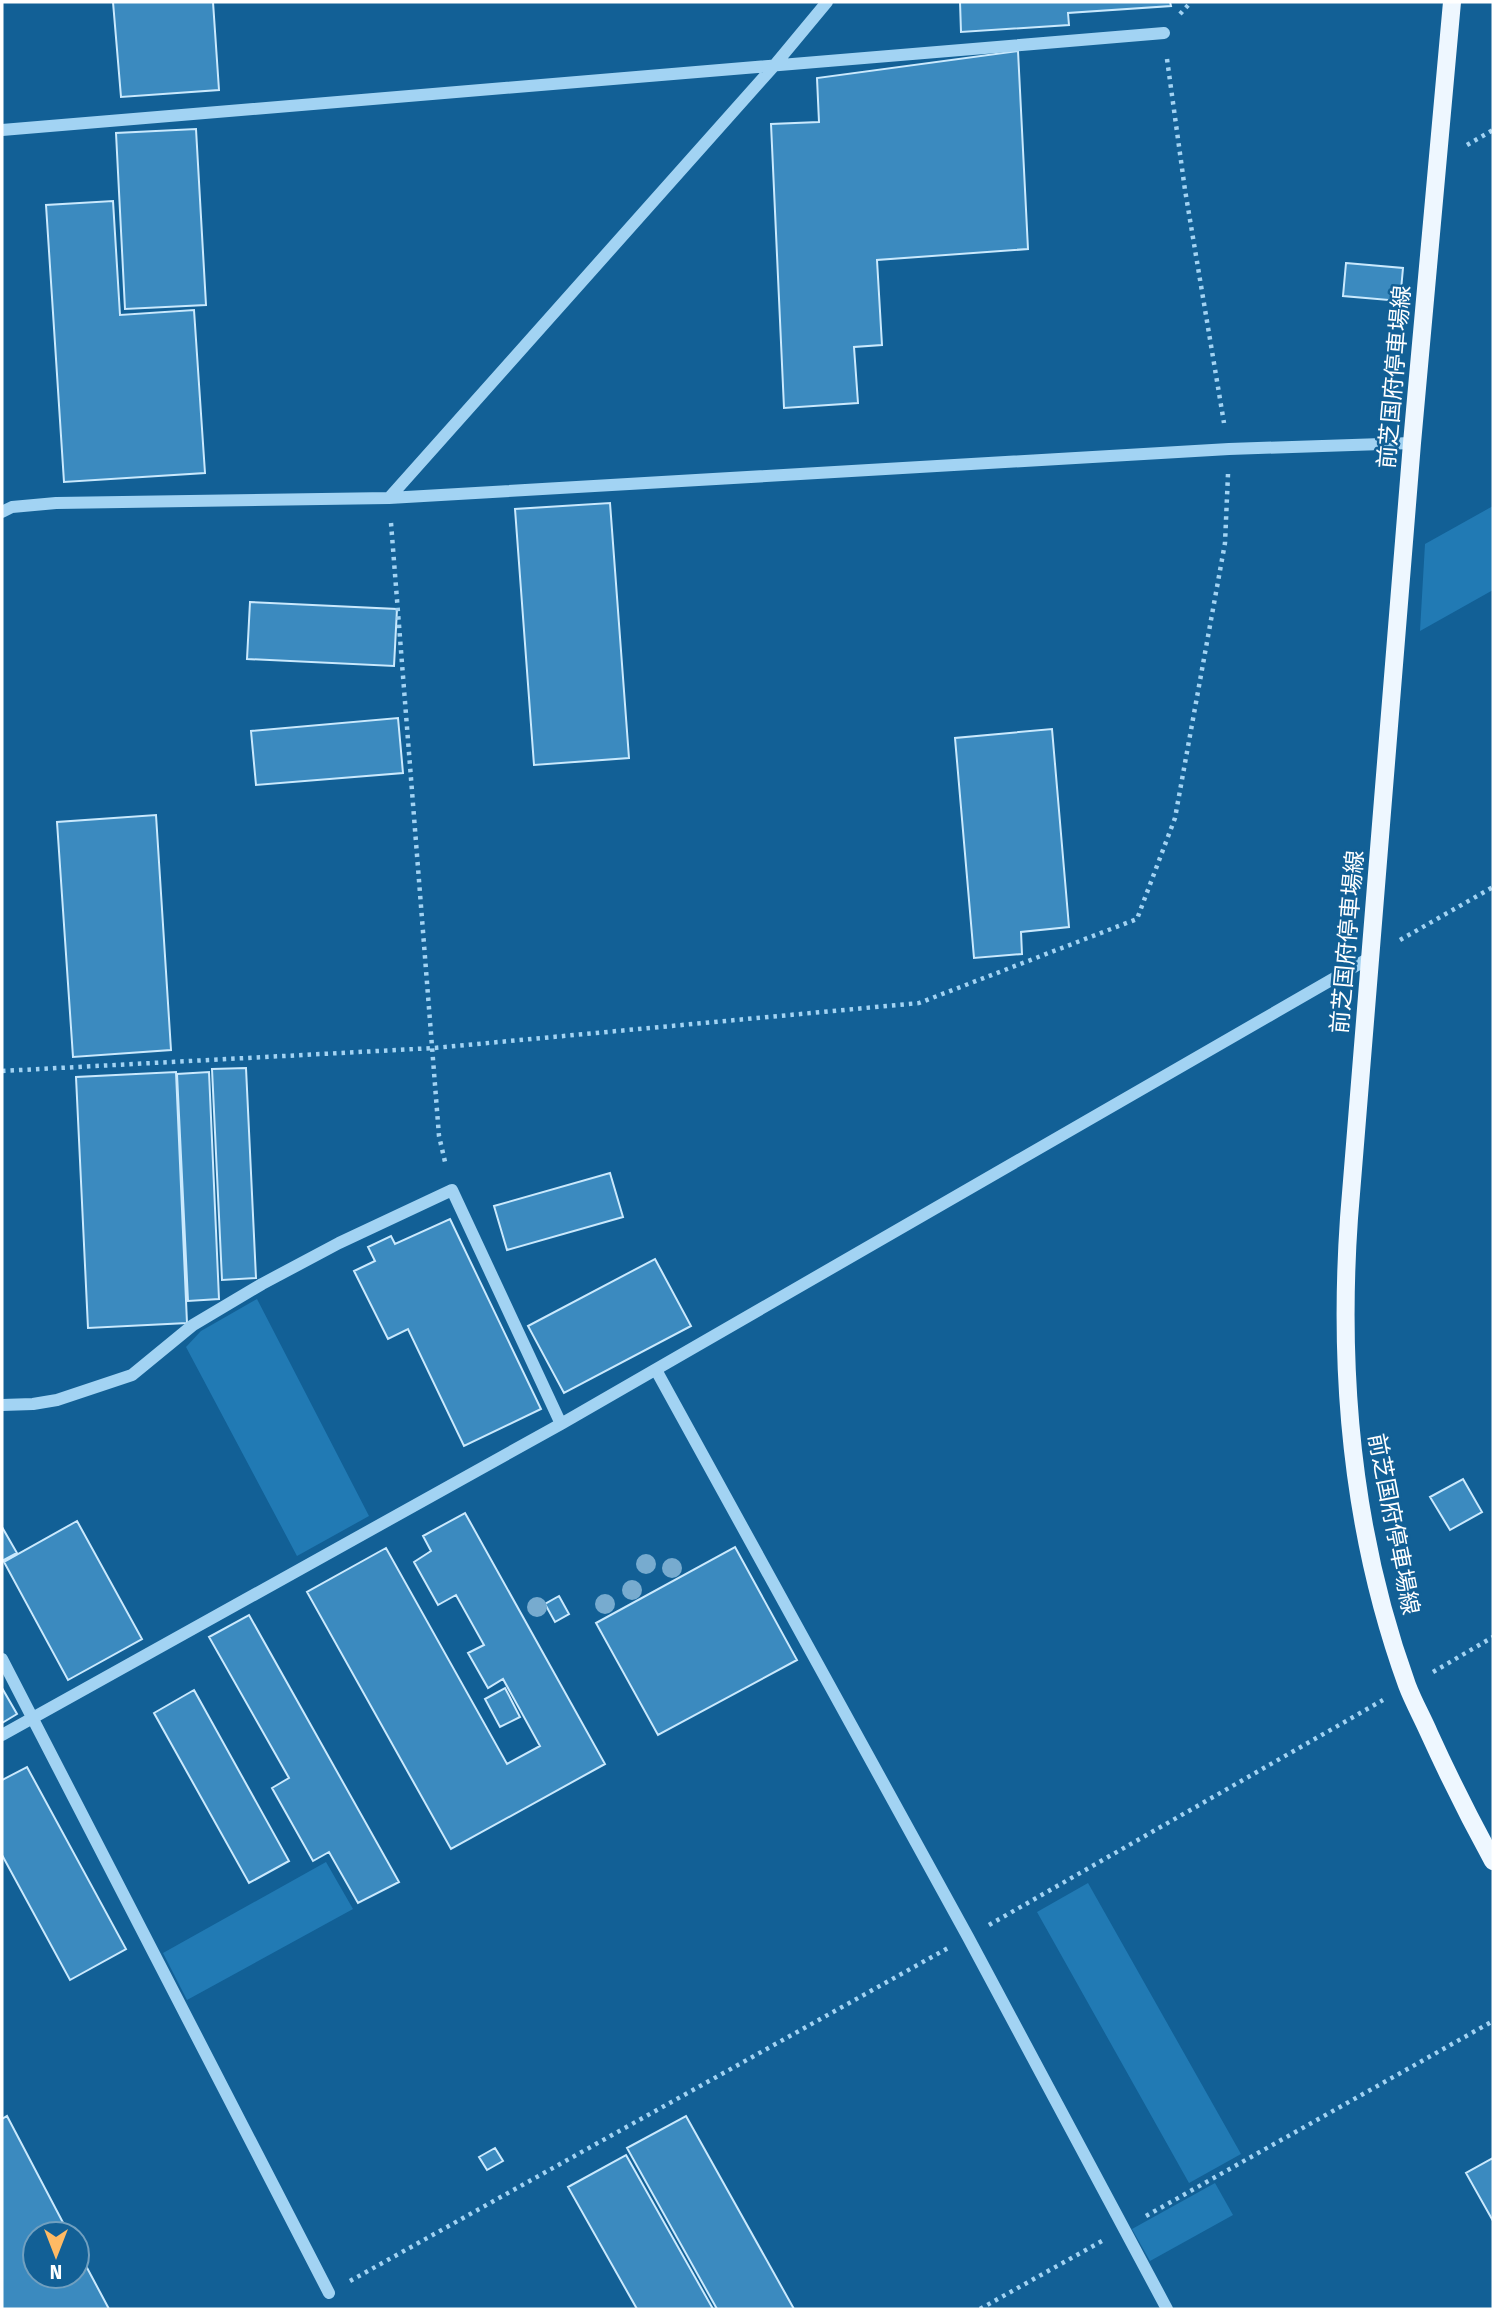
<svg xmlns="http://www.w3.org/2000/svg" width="1495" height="2311" font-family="'Fira Sans','Noto Sans JP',sans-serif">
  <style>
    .green { fill: #217ab4 }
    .building { fill: #3b8abf; stroke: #cae9fd; stroke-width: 2 }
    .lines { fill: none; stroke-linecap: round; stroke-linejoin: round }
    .path { stroke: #a2d3f3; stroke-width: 4.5; stroke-dasharray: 3.5 5; stroke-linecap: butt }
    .minor { stroke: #a2d3f3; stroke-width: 12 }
    .major { stroke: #eef7ff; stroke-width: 18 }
    .tree { fill: #77abcf }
    .labels { text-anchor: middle; stroke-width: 5; stroke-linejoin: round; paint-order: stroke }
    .street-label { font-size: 23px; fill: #fff; stroke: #126096 }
  </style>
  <rect width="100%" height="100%" fill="#126096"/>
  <path class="green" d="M1493,506v84l-73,41 5,-87z
    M257,1299l112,217 -72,40 -111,-209 15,-16z
    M326,1862l27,47 -166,91 -24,-47z
    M1088,1883l153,271 -52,29 -152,-271z
    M1215,2183l18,32 -83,46 -18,-32z"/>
  <path class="building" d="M113,2h100l6,88 -98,7z
    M960,2h210l1,4 -103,7 1,12 -108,7z
    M1018,51l10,198 -151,11 5,85 -28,2 4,56 -74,5 -13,-284 48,-2 -2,-44z
    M196,129l10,176 -81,4 -9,-176z
    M113,201l7,114 74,-5 11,163 -141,9 -18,-277z
    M1346,263l57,5 -3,33 -57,-5z
    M610,503l19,255 -95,7 -19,-256z
    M250,602l147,7 -3,57 -147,-7z
    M398,718l5,55 -147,12 -5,-54z
    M1052,729l17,198 -48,5 1,22 -48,4 -19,-220z
    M156,815l15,235 -98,7 -16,-235z
    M246,1068l10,210 -34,2 -10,-211z
    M176,1072l11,251 -99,5 -12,-251z
    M209,1072l10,227 -31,2 -11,-227z
    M610,1173l13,44 -116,33 -13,-44z
    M450,1219l91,190 -77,37 -56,-117 -20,10 -34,-68 21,-10 -7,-14 23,-11 4,8z
    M655,1259l36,67 -127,67 -36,-67z
    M1463,1479l19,33 -32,18 -20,-33z
    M465,1513l140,251 -154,85 -144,-257 79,-44 121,216 33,-18 -37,-67 -15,9 -20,-35 16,-8 -28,-50 -18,10 -24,-43 17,-11 -8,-15z
    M77,1521l65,118 -74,41 -64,-118z
    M2,1527l15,26 -15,8z
    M735,1547l62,113 -139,75 -62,-112z
    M559,1596l10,18 -14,8 -10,-18z
    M249,1615l150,267 -41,21 -29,-51 -16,9 -41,-73 17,-10 -80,-141z
    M2,1688l15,26 -15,9z
    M505,1688l15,29 -20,10 -15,-28z
    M194,1690l95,171 -40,22 -95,-170z
    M27,1767l99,182 -56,31 -68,-125v-75z
    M7,2116l62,118h-34v42h42v-27l32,60h-107v-190z
    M686,2116l108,193h-77l-90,-161z
    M495,2148l8,13 -16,9 -8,-13z
    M626,2155l87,154h-76l-69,-122z
    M1493,2158v63l-27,-48z"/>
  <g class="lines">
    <path class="path" d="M1180,14l11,-12
      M1167,59l18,131 39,233
      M1467,145l26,-15
      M391,523l48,613 7,30
      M1400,940l93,-53
      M2,1071l432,-23 485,-45 218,-84 38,-101 50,-275 3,-69
      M1433,1672l60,-35
      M989,1925l394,-225
      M1146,2216l347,-195
      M350,2281l598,-333
      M980,2309l122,-68"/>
    <path class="minor" d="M2,130l1162,-97
      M389,498l384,-431 54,-65
      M2,512l10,-5 44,-4 333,-5 840,-49 183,-6
      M656,1370l312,567 199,372
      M2,1405l31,-1 24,-4 75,-25 61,-50 69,-41 77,-41 113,-53 109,234
      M2,1659l327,634
      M2,1735l559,-311 810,-467"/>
    <path class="major" d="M1452,2l-40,441 -63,775c-11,158 4,318 58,467 6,16 15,32 22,48 20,44 41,86 64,128"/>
  </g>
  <g class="tree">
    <circle cx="646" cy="1564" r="10"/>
    <circle cx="672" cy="1568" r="10"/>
    <circle cx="632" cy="1590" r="10"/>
    <circle cx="605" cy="1604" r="10"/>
    <circle cx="537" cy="1607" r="10"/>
  </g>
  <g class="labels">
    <g class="street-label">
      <text transform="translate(1394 377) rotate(-85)" y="8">前芝国府停車場線</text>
      <text transform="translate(1347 942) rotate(-85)" y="8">前芝国府停車場線</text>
      <text transform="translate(1394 1524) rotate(79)" y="8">前芝国府停車場線</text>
    </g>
  </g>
  <rect width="1495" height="2311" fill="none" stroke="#ffffff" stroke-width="7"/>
  <g transform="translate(56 2255) rotate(180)"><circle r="33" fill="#126096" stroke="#71a0c0" stroke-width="2"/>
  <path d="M0-5L12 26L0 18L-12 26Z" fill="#ffba64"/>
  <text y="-10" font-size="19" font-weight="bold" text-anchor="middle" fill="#ffffff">N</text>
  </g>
</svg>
